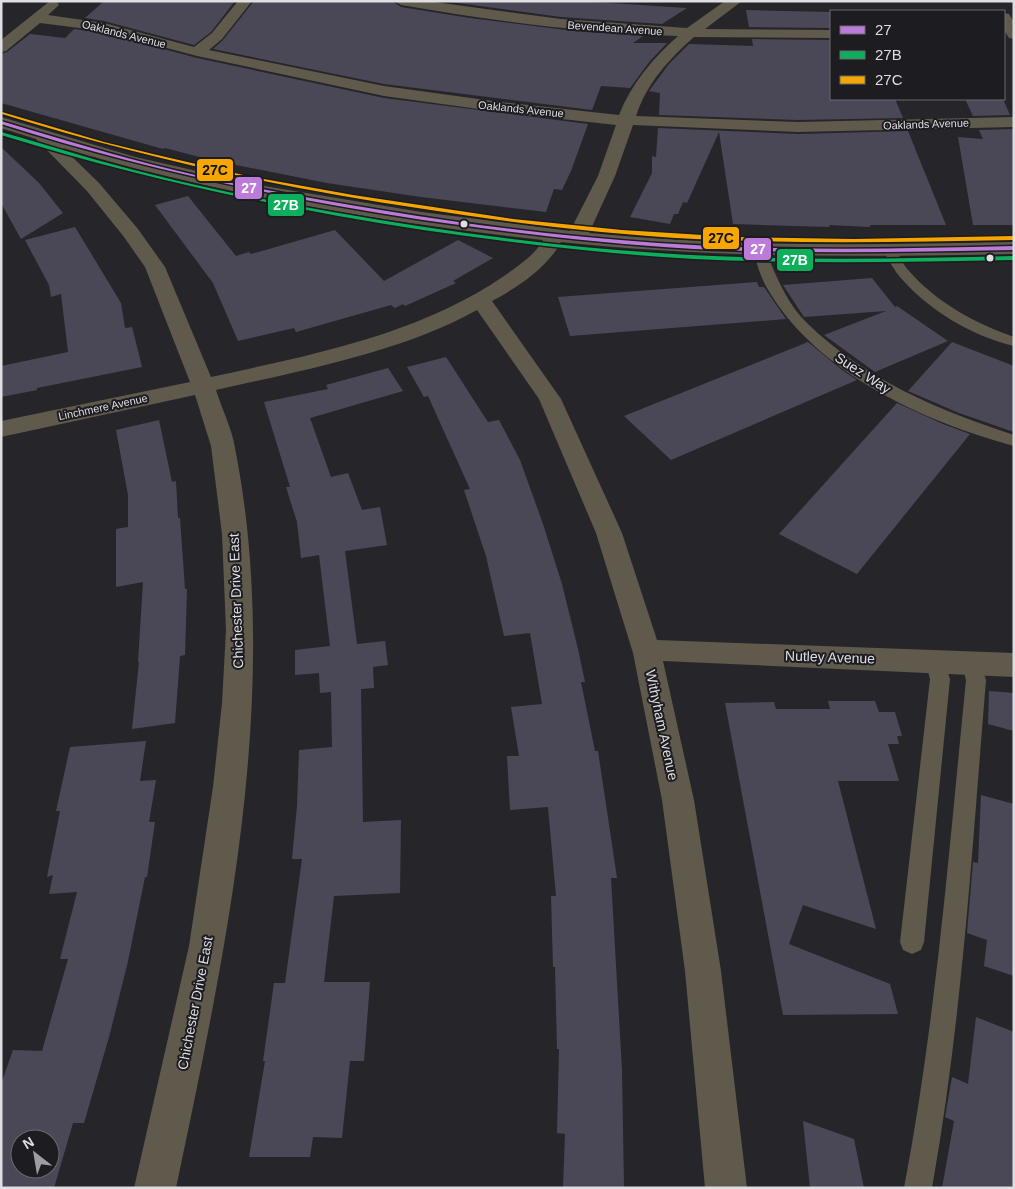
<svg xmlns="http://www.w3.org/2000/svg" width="1015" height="1189" font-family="Arial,sans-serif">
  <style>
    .building { fill: #4a4857; fill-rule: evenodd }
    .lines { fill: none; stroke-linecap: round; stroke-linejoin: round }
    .service { fill: #5f5a4c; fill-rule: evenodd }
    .minor { fill: #5f5a4c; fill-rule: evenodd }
    .bus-1-casing { stroke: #1c1c21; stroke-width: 3 }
    .bus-2-casing { stroke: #1c1c21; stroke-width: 3 }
    .bus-3-casing { stroke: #1c1c21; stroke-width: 3 }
    .bus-1 { fill: #bd7bd9; fill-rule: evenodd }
    .bus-2 { fill: #0daf5c; fill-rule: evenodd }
    .bus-3 { fill: #f7a600; fill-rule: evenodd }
    .bus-dot { fill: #dfdfe3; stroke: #1c1c21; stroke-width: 2 }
    .labels { text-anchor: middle; stroke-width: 4; stroke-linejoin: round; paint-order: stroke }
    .far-street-label { font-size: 11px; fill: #dfdfe3; stroke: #1c1c21 }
    .street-label { font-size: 14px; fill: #dfdfe3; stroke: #1c1c21 }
    .line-badge { stroke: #1c1c21; stroke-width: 2 }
    .badge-label { font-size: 14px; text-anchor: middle; font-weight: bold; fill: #fff }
    .pale-badge-label { font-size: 14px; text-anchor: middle; font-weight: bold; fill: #111 }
  </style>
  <rect width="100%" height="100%" fill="#26262a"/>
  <path class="building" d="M104,1h131l-24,31 -17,13 -90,-24 -19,-3z
    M254,1h138l9,6 69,11 104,13 69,5 -10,7h34l-17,18 -20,27 -29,-2 -9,24 -208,-26 -171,-35 10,-9z
    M443,1h137l107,7 -25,16 -101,-7z
    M746,10l85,2v16l-82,-1z
    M74,29l29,4 94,25 187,40 204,26 -17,47 -9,19 -8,-1 -8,23 -125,-15 -94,-14 -116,-23 -46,-12 -2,1 -162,-46v-49l6,-2 23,-18 35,4z
    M752,39l79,1v59h64l8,19 -105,2 -139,-5 1,-22 -11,-2 20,-27 20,-20 64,2z
    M965,99h38l7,16 -37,1z
    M658,128l140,6 110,-3 38,94h-76v2l-41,-2 1,2 -97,-3 -14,-92 -32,71 -4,-1 -5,12h-4l-4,10 -40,-7 22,-44v-17l4,1z
    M1014,129v96h-41l-15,-88 25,2 -4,-9z
    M1,147l38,36 24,30 -42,26 -20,-36z
    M188,196l48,60 13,-4 2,2 84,-24 49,51 74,-41 35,18 -40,23 3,2 -51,23 -2,-2 -8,4 -4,-3 -95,27 -2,-4 -56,13 -25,-58 -58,-78z
    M75,227l46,76 4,25 7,-1 10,40 -105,21v2l-36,7v-31l67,-14 -7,-58 -10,3 -2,-12 -24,-45z
    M872,278l23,29 2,-1 51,35 -73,31 -51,-37 62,-24 -82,6 -21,-32z
    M757,282l2,5h5l22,32 -216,17 -12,-39z
    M808,342l34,28 15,10 -186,80 -47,-44z
    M952,342l62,24v66l-55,-19 -51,-22z
    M446,357l42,65 11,-2 21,40 23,64 19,60 16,65 7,33h-4l14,69h3l19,127h-6l11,192 2,118h-61l2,-54 -8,-1 2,-84h-2l-2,-82h-2l-2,-71h5l-8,-89 -38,3 -3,-54h12l-8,-49 31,-3 -12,-71 -26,3 -18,-80 -22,-66 6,-1 -42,-93 -4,1 -17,-30z
    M388,368l15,23 -93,27 21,59 17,-4 14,37 18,-3 7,38 -42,6 12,93 28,-3 3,24 -15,2 1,21 -13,1 2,133 38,-2 -1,73 -66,3 -10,86h46l-6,79h-14l-8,77 -29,-1 -3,20h-61l16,-96h-2l11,-78h11l17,-124h-10l5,-53 2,-56 33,-3 -1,-55 -11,1 -1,-20 -24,2v-25l35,-4 -11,-91 -18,3 -4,-36 -11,-35h4l-26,-85 64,-13 -2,-4z
    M897,403l46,21 27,10 -113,140 -78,-40z
    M159,420l13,62 4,-1 2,37h2l5,71h2l-2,66 -5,1 -5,67 -43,6 7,-67h-1l5,-80 -27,5v-58l12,-2v-32l-12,-65z
    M989,691l25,2v38l-26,-7z
    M828,701h47l4,11h16l7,24h-5l2,8h-11l11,37h-61l38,148 -73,-24 -14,39 101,40 8,30 -115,1 -58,-312 49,-1 2,7h54z
    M146,741l-6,40 16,-1 -7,42h6l-8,55h-2l-17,84 -19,76 -25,86h-11l-19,65h-53v-104l12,-34 29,1 26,-92h-8l17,-67 -28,2 4,-19 -6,2 13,-66h-4l14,-64zM20,1139h30v30h-30z
    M981,795l33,9v172l-30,-10 3,-26 -20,-7 6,-71 5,1z
    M976,1017l38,15v156h-72l12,-67 -9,-4 7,-40 16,7z
    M803,1121l51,18 10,49h-54z"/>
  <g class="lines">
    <path class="service" d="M759,245c7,2 8,8 10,14 10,24 20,47 39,65 58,56 130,86 206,111v11c-91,-25 -198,-73 -247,-158 -7,-11 -10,-26 -15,-39z
      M890,247l5,1c5,8 8,17 14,23 28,32 66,52 105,66v9c-42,-10 -86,-36 -114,-69 -7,-8 -11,-17 -17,-26z
      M935,653l7,2 8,24 -26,263 -3,8 -9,4 -9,-4 -3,-8 30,-263 -5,-18 3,-6z
      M971,654l7,2 8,24c-14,170 -24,340 -54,508h-28c32,-168 45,-338 62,-508l-5,-18 3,-6z"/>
    <path class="minor" d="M50,1l7,1 2,3 -11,10 56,8 90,24 18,-14 26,-32h14l-30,38 -13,11 175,36 116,16 119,13c12,-31 34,-57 59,-79 -93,-3 -185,-15 -277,-31l-7,-4h33l134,18 126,9 38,-27h17l-37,28 126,1v8l-137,-1c-25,22 -47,46 -58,79l162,6 216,-5v10l-216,5 -165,-7 -18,51 -26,57c141,14 283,12 425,9v12c-151,3 -302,4 -453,-12 -14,26 -43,45 -69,59l69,98 61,134 35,107 357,13v24l-351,-16 31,139 27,171 26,217h-42l-20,-217 -23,-171 -29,-147 -37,-120 -57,-134 -62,-89c-75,42 -177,61 -261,80 6,19 16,39 19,58 48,243 -9,501 -59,740h-42l55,-242 24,-159 9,-84 4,-73 -4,-96 -11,-88 -16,-51 -194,42v-16l189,-39 -45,-115 -21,-30 -37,-46 -51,-52 -35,-11v-11l134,40 123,28 163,27 149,19 28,-55 18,-51 -116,-13 -116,-16 -187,-40 -94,-25 -63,-8 -34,28 -5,1v-12zM63,148c156,47 319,74 480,92 -8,15 -25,26 -39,36 -86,59 -193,79 -293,101l-46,-110 -27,-38 -39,-46z
      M1004,13l5,1 5,8v17l-5,-1 -5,-8z"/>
    <g class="bus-1-casing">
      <path id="bus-1" d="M1,121c50,15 99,30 149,43 78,20 157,34 237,47 90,15 181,26 271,32 119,8 237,6 356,3v4c-107,2 -213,4 -320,-1 -91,-5 -181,-16 -271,-29 -143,-22 -284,-52 -422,-96z"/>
    </g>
    <g class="bus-2-casing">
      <path id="bus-2" d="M1,132c50,14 99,30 149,42 88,22 178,38 268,52 80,12 160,22 240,27 119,8 237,6 356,3v4c-107,2 -213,4 -320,-1 -91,-5 -181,-16 -271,-29 -143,-22 -284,-52 -422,-95z"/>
    </g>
    <g class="bus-3-casing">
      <path id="bus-3" d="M2,112l102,30 49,12 99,23 101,18 160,24 109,11 113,7 119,2 160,-3v4c-107,2 -213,4 -319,-1 -91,-5 -182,-16 -271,-30 -143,-21 -284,-52 -422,-95z"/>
    </g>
    <use href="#bus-1" class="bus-1"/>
    <use href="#bus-2" class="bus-2"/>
    <use href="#bus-3" class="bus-3"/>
  </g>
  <g class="bus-dot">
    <circle cx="464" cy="224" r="4.5"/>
    <circle cx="990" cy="258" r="4.5"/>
  </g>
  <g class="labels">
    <g class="far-street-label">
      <text transform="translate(615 28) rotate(4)" y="4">Bevendean Avenue</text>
      <text transform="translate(124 34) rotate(14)" y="4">Oaklands Avenue</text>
      <text transform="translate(521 109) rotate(6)" y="4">Oaklands Avenue</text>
      <text transform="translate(926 124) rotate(-2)" y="4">Oaklands Avenue</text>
      <text transform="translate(103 407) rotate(-12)" y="4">Linchmere Avenue</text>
    </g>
    <g class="street-label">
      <text transform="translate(863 373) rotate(33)" y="5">Suez Way</text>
      <text transform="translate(236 601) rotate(-92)" y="5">Chichester Drive East</text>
      <text transform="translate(830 657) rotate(2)" y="5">Nutley Avenue</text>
      <text transform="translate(662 725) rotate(78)" y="5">Withyham Avenue</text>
      <text transform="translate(195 1003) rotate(-79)" y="5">Chichester Drive East</text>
    </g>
  </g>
  <g class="line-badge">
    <rect x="196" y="158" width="38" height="24" rx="5" fill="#f7a600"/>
    <rect x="234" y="176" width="29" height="24" rx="5" fill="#bd7bd9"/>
    <rect x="267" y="193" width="38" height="24" rx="5" fill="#0daf5c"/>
    <rect x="702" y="226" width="38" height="24" rx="5" fill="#f7a600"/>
    <rect x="743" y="237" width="29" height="24" rx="5" fill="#bd7bd9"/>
    <rect x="776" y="248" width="38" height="24" rx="5" fill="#0daf5c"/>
  </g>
  <g class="badge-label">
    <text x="249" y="193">27</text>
    <text x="286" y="210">27B</text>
    <text x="758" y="254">27</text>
    <text x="795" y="265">27B</text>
  </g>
  <g class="pale-badge-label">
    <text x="215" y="175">27C</text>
    <text x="721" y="243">27C</text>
  </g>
  <rect width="1015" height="1189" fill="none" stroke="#dfdfe3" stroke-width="5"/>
  <rect x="830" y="10" width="175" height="90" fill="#1c1c21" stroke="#6a6a6f"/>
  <rect x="840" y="26" width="25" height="8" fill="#bd7bd9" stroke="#6a6a6f"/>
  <text x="875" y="35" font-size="15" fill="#dfdfe3">27</text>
  <rect x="840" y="51" width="25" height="8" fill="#0daf5c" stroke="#6a6a6f"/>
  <text x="875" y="60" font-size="15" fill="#dfdfe3">27B</text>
  <rect x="840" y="76" width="25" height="8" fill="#f7a600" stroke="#6a6a6f"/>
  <text x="875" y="85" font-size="15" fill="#dfdfe3">27C</text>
  <g transform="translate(35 1154) rotate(329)"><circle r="24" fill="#1c1c21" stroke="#6a6a6f"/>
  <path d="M0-4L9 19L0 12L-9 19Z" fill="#9e9ea2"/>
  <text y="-8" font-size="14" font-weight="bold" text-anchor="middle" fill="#dfdfe3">N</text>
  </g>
</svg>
